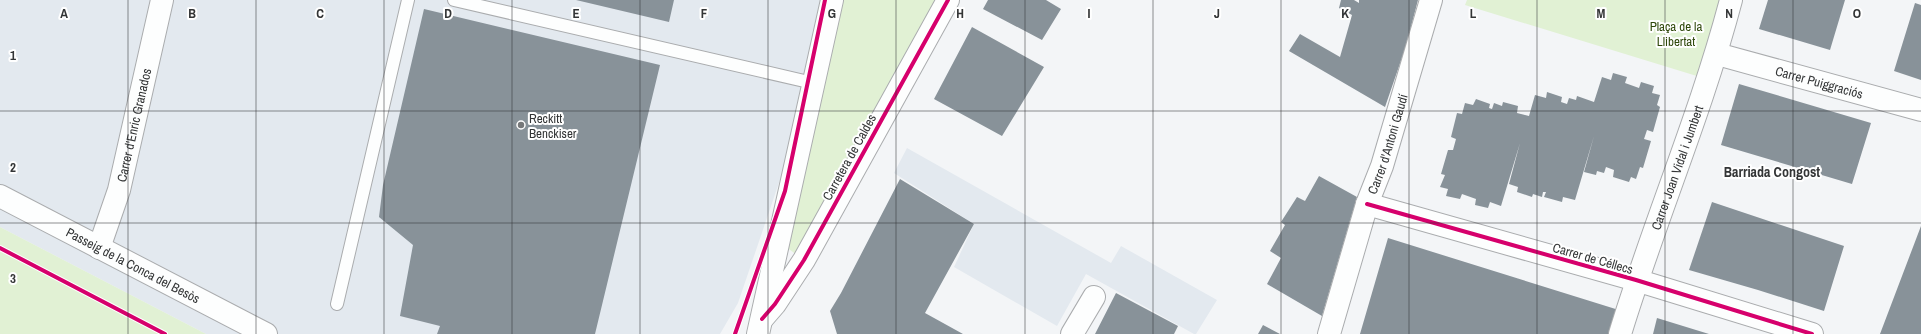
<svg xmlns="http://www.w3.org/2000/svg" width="1921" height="334" font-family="'Archivo Narrow',sans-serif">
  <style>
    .built { fill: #e3e9ef }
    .green { fill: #e1f1d4 }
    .building { fill: #889299 }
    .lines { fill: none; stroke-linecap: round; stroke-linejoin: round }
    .service-casing { stroke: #aaacae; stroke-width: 14 }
    .minor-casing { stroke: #aaacae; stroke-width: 24 }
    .tertiary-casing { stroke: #aaacae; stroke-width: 24 }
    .service { stroke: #fdfefe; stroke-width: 12 }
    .minor { stroke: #fdfefe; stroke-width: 22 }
    .tertiary { stroke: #fdfefe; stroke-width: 22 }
    .cycleway-casing { stroke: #fff; stroke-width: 6 }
    .cycleway { stroke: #d6006c; stroke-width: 4 }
    .grid { fill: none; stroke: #333536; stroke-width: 1; stroke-opacity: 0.55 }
    .poi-dot { fill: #76787a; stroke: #fff; stroke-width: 1.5 }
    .labels { text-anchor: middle; stroke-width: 4; stroke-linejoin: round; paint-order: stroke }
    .park-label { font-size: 13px; fill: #2f480b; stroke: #fff }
    .street-label { font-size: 13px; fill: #333536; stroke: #fff }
    .poi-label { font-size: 13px; fill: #333536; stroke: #fff; text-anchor: start }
    .neighbourhood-label { font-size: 14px; font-weight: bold; fill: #333536; stroke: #fff }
    .grid-label { font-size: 13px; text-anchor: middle; font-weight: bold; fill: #333536; stroke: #fff; stroke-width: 4; stroke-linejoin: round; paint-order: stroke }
  </style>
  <rect width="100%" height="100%" fill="#f3f5f7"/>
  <path class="built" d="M0,0h832l-19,83 -75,220 -18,31h-514l-206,-107z
    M907,148l204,115 10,-17 96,54 -21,34h-2l-108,-60 -29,52 -103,-59 20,-43 -80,-51z"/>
  <path class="green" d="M832,0h116l-144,260 -25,-18z
    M1467,0h254l-21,77 -235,-72z
    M0,227l206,107h-206z"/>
  <path class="building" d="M576,0h98l-5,22z
    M988,0h58l15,9 -19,31 -59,-31z
    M1341,0h13l5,3v-3h59l-12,46 -21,61 -96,-56 11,-17 40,23 12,-42 -13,-7z
    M1768,0h77l-15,50 -71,-21z
    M1915,3l6,2v75l-27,-9z
    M424,9l236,56 -65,269h-158l3,-8 -40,-10 13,-71 -34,-28 4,-32z
    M972,27l72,40 -42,69 -68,-37z
    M1613,73l14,4 -2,6 14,5 2,-6 13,4 -2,7 8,2 -3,10 3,2 -7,25 -6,-2 -3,9 7,2 -8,27 -3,-1 -4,12 -5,-2 -2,5 -16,-5 1,-7 -8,-3 -2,6 -7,-2 -1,4 -12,-3 10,-36 -19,64 -12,-3 -1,5 -18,-5 2,-5h-3l-1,5 -9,-3 -1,3 -15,-5 1,-5 -9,-3 11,-41 -19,63 -11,-4 -2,6 -13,-3 1,-6 -14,-5 -2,5 -14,-3 2,-7 -8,-2 5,-12 -4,-1 7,-24h5l3,-11 -5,-2 6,-24 5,1 3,-11 8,2 3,-6 14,5 -1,4 3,1 2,-6 8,3 1,-4 15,4 -1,7 12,3 6,-21 11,3 1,-6 15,5 -1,5 6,2 2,-6 7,2 1,-4 17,6 8,-25 9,3z
    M1739,84l132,39 -19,61 -131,-39z
    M1319,176l38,21 -35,119 -55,-32 14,-26 -11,-7 15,-26 -4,-3 16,-25 8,4z
    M900,179l74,45 -49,89 38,21h-126l-7,-23 11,-18z
    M1712,202l132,44 -20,65 -66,-21 -69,-20z
    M1921,226v108h-41z
    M1388,238l234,73 -7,23h-255z
    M1116,293l62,33 -4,8h-79z
    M1657,318l52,16h-56z
    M1263,325l17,9h-22z"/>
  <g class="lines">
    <g class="service-casing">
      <path id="service" d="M454,0l359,83
        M337,304l71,-304"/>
    </g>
    <g class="minor-casing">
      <g id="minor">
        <path id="s1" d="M1717,54l204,56"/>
        <path id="s2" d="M0,196l266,138"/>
        <path d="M1367,204l269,76 176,54"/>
        <path id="s3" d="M99,248l20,-58 43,-190"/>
        <path d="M762,319l13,-15 29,-44 144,-260"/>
        <path d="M1072,334l22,-37"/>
        <path id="s4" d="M1329,334l38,-130 15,-38 49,-166"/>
        <path id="s5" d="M1620,334c34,-112 81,-220 111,-334"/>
      </g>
    </g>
    <g class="tertiary-casing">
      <path id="tertiary" d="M758,334l74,-334"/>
    </g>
    <use href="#service" class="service"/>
    <use href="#minor" class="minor"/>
    <use href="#tertiary" class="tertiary"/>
    <g class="cycleway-casing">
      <path id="cycleway" d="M1367,204l269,76 176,54
        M0,248l165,86
        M762,319l13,-15 29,-44 144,-260
        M735,334l50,-143 40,-191"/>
    </g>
    <use href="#cycleway" class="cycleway"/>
  </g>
  <path class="grid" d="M128,0v334M256,0v334M384,0v334M512,0v334M640,0v334M768,0v334M896,0v334M1025,0v334M1153,0v334M1281,0v334M1409,0v334M1537,0v334M1665,0v334M1793,0v334M0,111h1921M0,223h1921"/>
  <circle class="poi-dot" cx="521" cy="125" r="4"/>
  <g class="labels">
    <g class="park-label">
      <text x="1676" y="31">Plaça de la<tspan x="1676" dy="15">Llibertat</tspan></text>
    </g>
    <g class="street-label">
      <text dy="5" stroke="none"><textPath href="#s1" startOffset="106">Carrer Puiggraciós</textPath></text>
      <text dy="5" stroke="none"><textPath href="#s3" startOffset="128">Carrer d'Enric Granados</textPath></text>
      <text dy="5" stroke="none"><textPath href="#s4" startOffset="199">Carrer d'Antoni Gaudí</textPath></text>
      <text transform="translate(849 157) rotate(-61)" y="5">Carretera de Caldes</text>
      <text dy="5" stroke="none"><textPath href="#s5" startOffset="176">Carrer Joan Vidal i Jumbert</textPath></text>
      <text transform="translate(1593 258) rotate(16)" y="5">Carrer de Céllecs</text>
      <text dy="5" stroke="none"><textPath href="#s2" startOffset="150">Passeig de la Conca del Besòs</textPath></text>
    </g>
    <g class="poi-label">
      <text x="529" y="123">Reckitt<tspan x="529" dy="15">Benckiser</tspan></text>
    </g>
    <g class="neighbourhood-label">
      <text x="1772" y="177">Barriada Congost</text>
    </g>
  </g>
  <g class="grid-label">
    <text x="64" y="18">A</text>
    <text x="192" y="18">B</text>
    <text x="320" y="18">C</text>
    <text x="448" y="18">D</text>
    <text x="576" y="18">E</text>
    <text x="704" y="18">F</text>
    <text x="832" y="18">G</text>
    <text x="960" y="18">H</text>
    <text x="1089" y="18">I</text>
    <text x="1217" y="18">J</text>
    <text x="1345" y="18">K</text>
    <text x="1473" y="18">L</text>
    <text x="1601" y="18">M</text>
    <text x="1729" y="18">N</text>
    <text x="1857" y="18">O</text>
    <text x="13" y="60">1</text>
    <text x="13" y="172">2</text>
    <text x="13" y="283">3</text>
  </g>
</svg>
